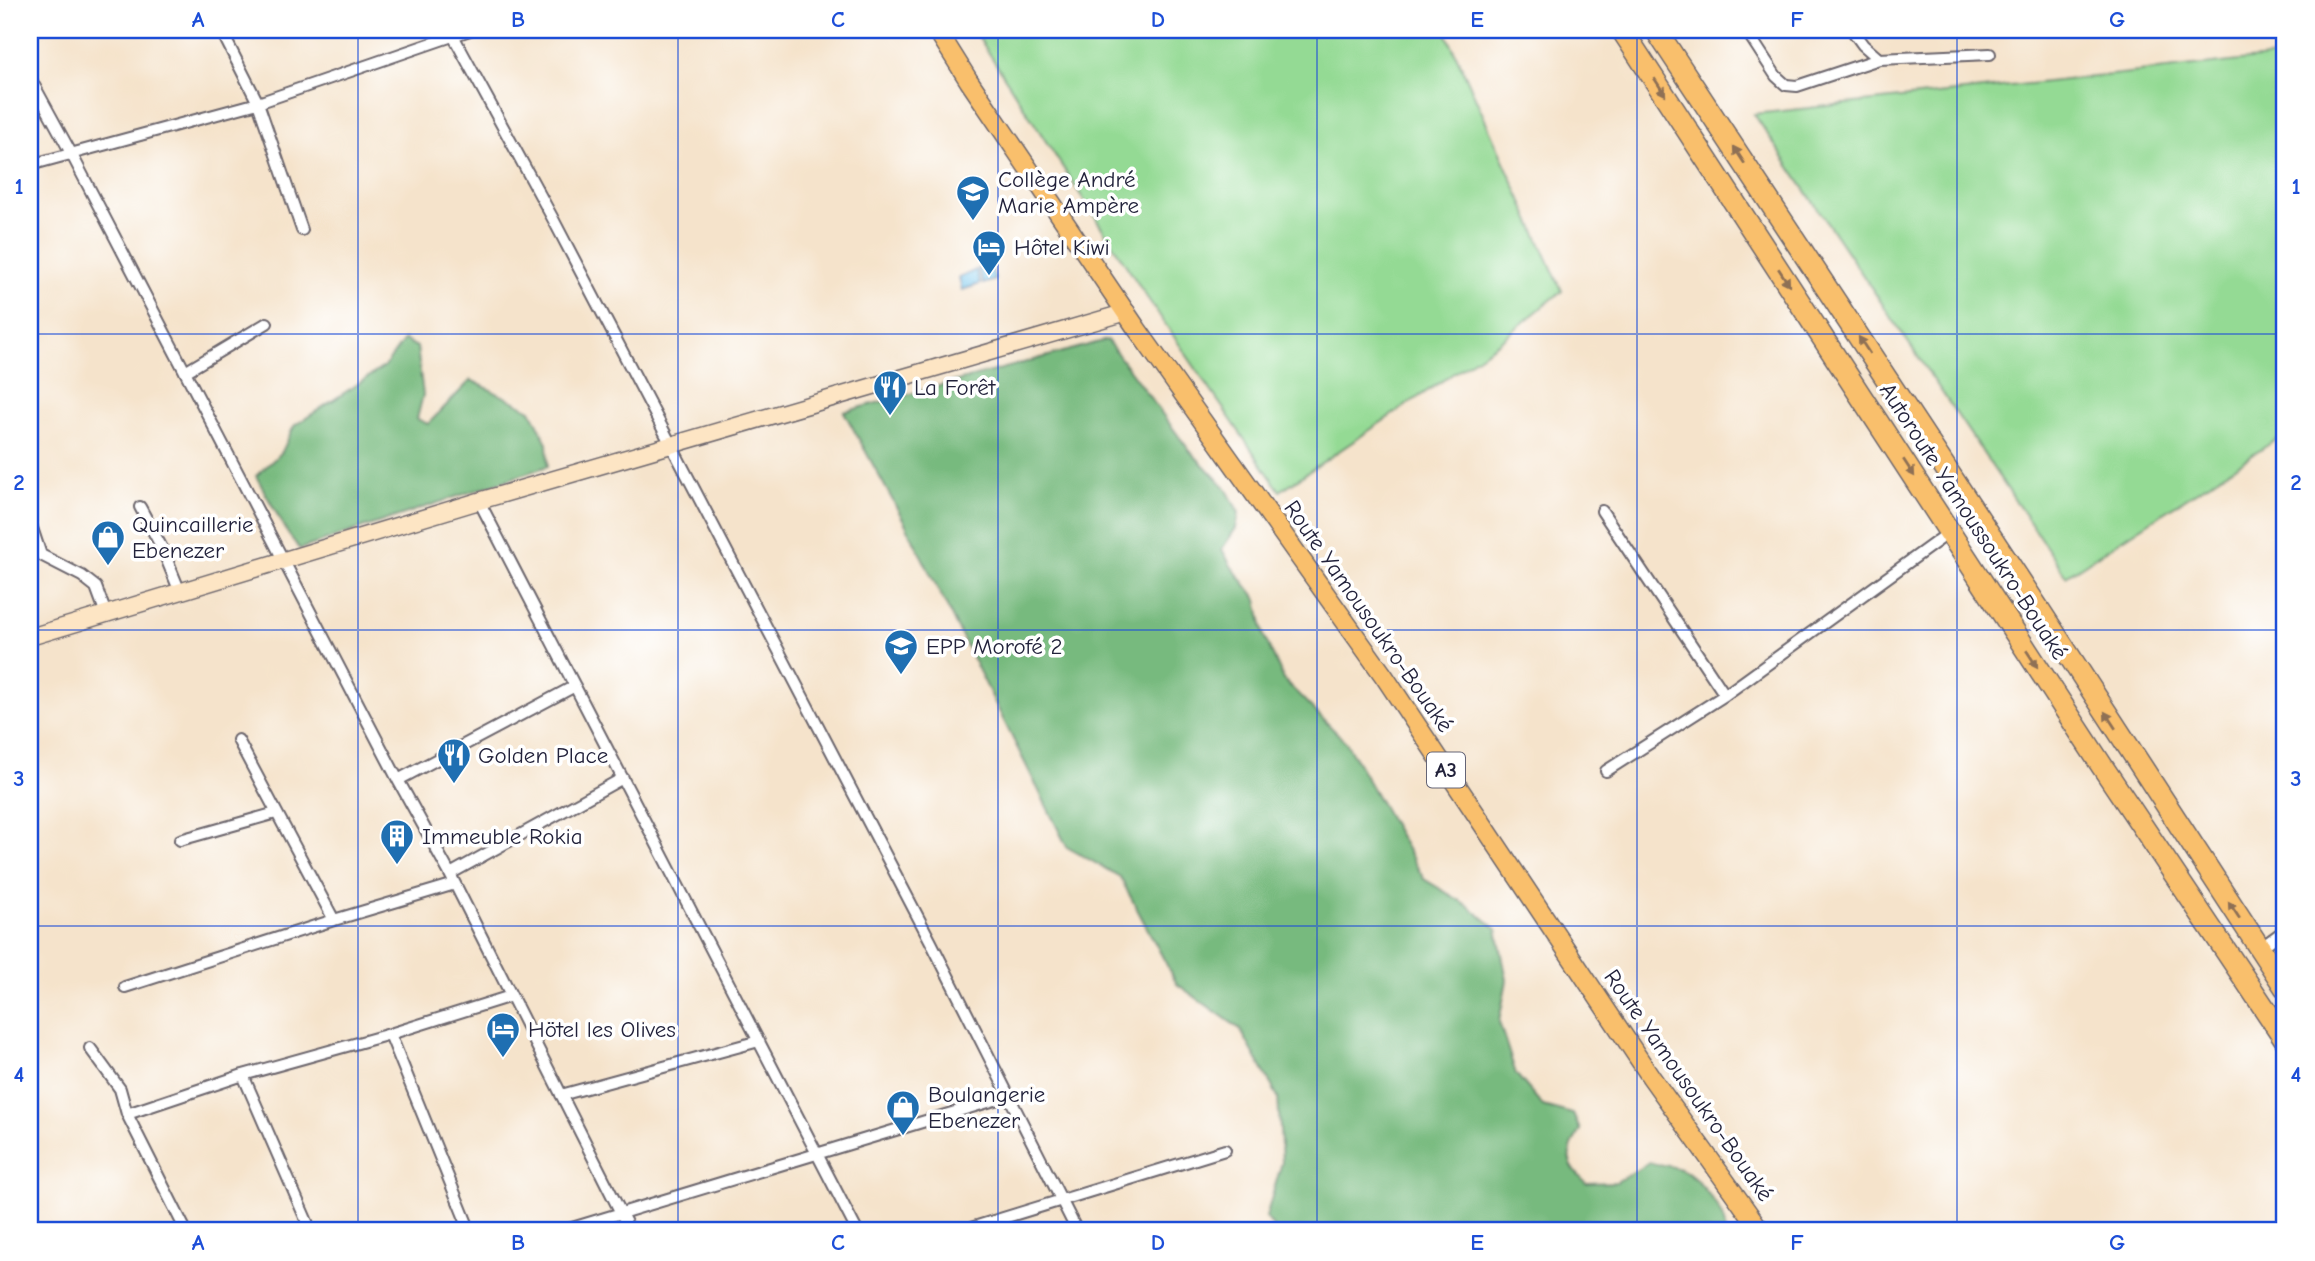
<svg xmlns="http://www.w3.org/2000/svg" width="2315" height="1261" font-family="'Comic Neue',sans-serif">
  <style>
    .green { fill: #94da94; stroke: #5b7e68; stroke-width: 2 }
    .forest { fill: #77ba7e; stroke: #4c6e5c; stroke-width: 2 }
    .water { fill: #6ec3eb; stroke: #487293; stroke-width: 2 }
    .lines { fill: none; stroke-linecap: round; stroke-linejoin: round }
    .street-casing { stroke: #6c666d; stroke-width: 14 }
    .secondary-casing { stroke: #6c666d; stroke-width: 19 }
    .primary-casing { stroke: #6c666d; stroke-width: 21 }
    .highway-casing { stroke: #6c666d; stroke-width: 24 }
    .street { stroke: #fff; stroke-width: 10 }
    .secondary { stroke: #fde5c4; stroke-width: 16 }
    .primary { stroke: #f9bf6c; stroke-width: 18 }
    .highway { stroke: #f9bf6c; stroke-width: 21 }
    .oneway { fill: #8e7054 }
    .grid { fill: none; stroke: #1d4ed8; stroke-width: 2; stroke-opacity: 0.55 }
    .labels { text-anchor: middle; stroke-width: 7; stroke-linejoin: round; paint-order: stroke }
    .shield { fill: #fff; stroke: #646476; stroke-width: 2 }
    .shield-label { font-size: 21px; font-weight: bold; fill: #22223b }
    .poi-label { font-size: 23px; fill: #22223b; stroke: #fff; text-anchor: start }
    .street-label { font-size: 23px; fill: #22223b; stroke: #fff }
    .neatline { fill: none; stroke: #1d4ed8; stroke-width: 2.5 }
    .grid-label { font-size: 23px; text-anchor: middle; font-weight: bold; fill: #1d4ed8 }
  </style>
  <rect width="100%" height="100%" fill="#fff"/>
  <filter id="ink" filterUnits="userSpaceOnUse"><feTurbulence type="fractalNoise" baseFrequency=".0143" numOctaves="2"/><feDisplacementMap in="SourceGraphic" scale="14" xChannelSelector="R" yChannelSelector="G"/><feConvolveMatrix kernelMatrix="1 2 1 2 8 2 1 2 1" color-interpolation-filters="sRGB"/></filter>
  <filter id="wash" filterUnits="userSpaceOnUse"><feTurbulence type="fractalNoise" baseFrequency=".00686" numOctaves="4" result="noise"/><feDisplacementMap in="SourceGraphic" scale="28" xChannelSelector="R" yChannelSelector="G"/><feGaussianBlur stdDeviation="1.57" result="paint"/><feColorMatrix in="noise" values="0 0 0 0 0 0 0 0 0 0 0 0 0 0 0 0 0 1.4 0 .05"/><feComposite in="paint" operator="in"/></filter>
  <g filter="url(#wash)">
    <rect width="100%" height="100%" fill="#f5e3cb"/>
    <path class="green" d="M974,30h471l117,261 -64,52 -218,148 -136,-198z
      M2285,56v378l-219,142 -312,-462z"/>
    <path class="forest" d="M404,340l13,7 6,48 -6,24 11,5 43,-44 60,30 16,33 1,23 -248,83 -12,-15 -32,-58 26,-24 12,-26 91,-60z
      M1107,340l83,111 36,37 13,25 -3,15 -14,21 9,17 26,33 7,37 20,44 62,62 78,137 43,26 30,24 10,51 -8,42 17,52 27,32 30,8 7,16c-14,25 -16,32 6,53l30,-1 33,-19c10,2 24,2 33,7 17,8 45,43 43,61h-449l-10,-14 16,-55 -4,-65 -38,-68 -63,-45 -57,-107 -53,-30 -163,-326 -60,-109z"/>
    <path class="water" d="M990,264l5,16 -12,4 -5,-16z
      M976,270l4,14 -18,6 -3,-12z"/>
  </g>
  <g filter="url(#ink)">
    <g class="lines">
      <g class="street-casing">
        <path id="street" d="M221,30l37,73 44,127
          M450,30l102,187 379,725 146,289
          M1746,30l30,46 10,9 11,1 82,-27
          M1852,30l11,15 16,14 111,-5
          M30,78l41,75 327,627 52,94 180,357
          M30,165l228,-62 212,-73
          M185,372l82,-49
          M479,501l378,730
          M140,507l22,41 18,44
          M1602,511l123,184
          M30,522l11,33 41,21 14,11 10,27
          M238,740l96,180
          M1606,771l119,-76 225,-163
          M398,780l177,-94
          M180,840l96,-27
          M450,874l173,-96
          M2259,949l26,-19
          M125,987l209,-67 121,-36
          M390,1034l80,197
          M90,1048l30,41 7,25 59,117
          M243,1075l68,156
          M561,1095l198,-54
          M127,1114l116,-39 147,-41 121,-38
          M562,1231l446,-135
          M961,1231l264,-81"/>
      </g>
      <g class="secondary-casing">
        <path id="secondary" d="M30,637l449,-136 648,-189"/>
      </g>
      <g class="primary-casing">
        <path id="primary" d="M937,30l32,51 168,248 247,347 267,401 110,154"/>
      </g>
      <g class="highway-casing">
        <path id="highway" d="M1622,30l480,736 183,273
          M1656,30l384,581 245,376"/>
      </g>
      <use href="#street" class="street"/>
      <use href="#secondary" class="secondary"/>
      <use href="#primary" class="primary"/>
      <use href="#highway" class="highway"/>
    </g>
    <defs><path id="oneway-solid" d="M-6-.8H1V-3.2L6.5 0L1 3.2V.8H-6Z" transform="scale(1.75)"/></defs>
    <g class="oneway">
      <use href="#oneway-solid" transform="translate(1660 87) rotate(57)"/>
      <use href="#oneway-solid" transform="translate(1739 155) rotate(-123)"/>
      <use href="#oneway-solid" transform="translate(1784 277) rotate(57)"/>
      <use href="#oneway-solid" transform="translate(1864 345) rotate(-123)"/>
      <use href="#oneway-solid" transform="translate(1909 468) rotate(57)"/>
      <use href="#oneway-solid" transform="translate(2032 659) rotate(57)"/>
      <use href="#oneway-solid" transform="translate(2110 720) rotate(-123)"/>
      <use href="#oneway-solid" transform="translate(2234 910) rotate(-123)"/>
    </g>
  </g>
  <path class="grid" d="M358,30v1201M678,30v1201M998,30v1201M1317,30v1201M1637,30v1201M1957,30v1201M30,334h2255M30,630h2255M30,926h2255"/>
  <defs>
    <g id="school-pin" transform="scale(1.75)"><path d="M0 17L-7.5 6A9.5 9.5 0 1 1 7.5 6Z" fill="#1f6fb2" stroke="#fff"/><path d="M0-5L7-2L0 1L-7-2ZM-4 1L0 2.5L4 1V4Q0 6-4 4Z" fill="#fff"/></g>
    <g id="hotel-pin" transform="scale(1.75)"><path d="M0 17L-7.5 6A9.5 9.5 0 1 1 7.5 6Z" fill="#1f6fb2" stroke="#fff"/><path d="M-6-4.5h1.5V1H6V5H4.5V3h-9V5H-6ZM-4 0a1.8 1.8 0 1 1 3.6 0ZM.5 0V-2.5h3Q6-2.5 6 0Z" fill="#fff"/></g>
    <g id="restaurant-pin" transform="scale(1.75)"><path d="M0 17L-7.5 6A9.5 9.5 0 1 1 7.5 6Z" fill="#1f6fb2" stroke="#fff"/><path d="M-5-6h1v4h1v-4h1v4h1v-4h1v5L-1.5 .5V6h-2V.5L-5-1ZM5-6V6H3V1.5H1.5Q1.5-4 5-6Z" fill="#fff"/></g>
    <g id="shop-pin" transform="scale(1.75)"><path d="M0 17L-7.5 6A9.5 9.5 0 1 1 7.5 6Z" fill="#1f6fb2" stroke="#fff"/><path d="M-5-2.5h2.3a2.7 3.5 0 0 1 5.4 0H5L5.5 6h-11ZM-1.5-2.5h3a1.5 2.3 0 0 0-3 0Z" fill="#fff"/></g>
    <g id="building-pin" transform="scale(1.75)"><path d="M0 17L-7.5 6A9.5 9.5 0 1 1 7.5 6Z" fill="#1f6fb2" stroke="#fff"/><path d="M-4-6H4V6H1V3H-1V6H-4ZM-2.5-4.3h1.7v1.8h-1.7ZM.8-4.3h1.7v1.8H.8ZM-2.5-1h1.7V.8h-1.7ZM.8-1h1.7V.8H.8Z" fill="#fff"/></g>
  </defs>
  <g fill-rule="evenodd">
    <use href="#school-pin" x="973" y="192"/>
    <use href="#hotel-pin" x="989" y="247"/>
    <use href="#restaurant-pin" x="890" y="387"/>
    <use href="#shop-pin" x="108" y="537"/>
    <use href="#school-pin" x="901" y="646"/>
    <use href="#restaurant-pin" x="454" y="755"/>
    <use href="#building-pin" x="397" y="836"/>
    <use href="#hotel-pin" x="503" y="1029"/>
    <use href="#shop-pin" x="903" y="1107"/>
  </g>
  <g class="labels">
    <rect class="shield" x="1427" y="752.5" width="38" height="35" rx="5"/>
    <g class="shield-label">
      <text x="1446" y="777">A3</text>
    </g>
    <g class="poi-label">
      <text x="998" y="187">Collège André<tspan x="998" dy="26">Marie Ampère</tspan></text>
      <text x="1014" y="255">Hôtel Kiwi</text>
      <text x="914" y="395">La Forêt</text>
      <text x="132" y="532">Quincaillerie<tspan x="132" dy="26">Ebenezer</tspan></text>
      <text x="926" y="654">EPP Morofé 2</text>
      <text x="478" y="763">Golden Place</text>
      <text x="422" y="844">Immeuble Rokia</text>
      <text x="528" y="1037">Hötel les Olives</text>
      <text x="928" y="1102">Boulangerie<tspan x="928" dy="26">Ebenezer</tspan></text>
    </g>
    <g class="street-label">
      <text transform="translate(1974 521) rotate(57)" y="8">Autoroute Yamoussoukro-Bouaké</text>
      <text transform="translate(1369 616) rotate(55)" y="8">Route Yamousoukro-Bouaké</text>
      <text transform="translate(1689 1085) rotate(55)" y="8">Route Yamousoukro-Bouaké</text>
    </g>
  </g>
  <rect width="2315" height="1261" fill="none" stroke="#fff" stroke-width="77"/>
  <rect x="38" y="38" width="2238" height="1184" class="neatline"/>
  <g class="grid-label">
    <text x="198" y="27">A</text>
    <text x="518" y="27">B</text>
    <text x="838" y="27">C</text>
    <text x="1158" y="27">D</text>
    <text x="1477" y="27">E</text>
    <text x="1797" y="27">F</text>
    <text x="2117" y="27">G</text>
    <text x="19" y="194">1</text>
    <text x="2296" y="194">1</text>
    <text x="19" y="490">2</text>
    <text x="2296" y="490">2</text>
    <text x="19" y="786">3</text>
    <text x="2296" y="786">3</text>
    <text x="19" y="1082">4</text>
    <text x="2296" y="1082">4</text>
    <text x="198" y="1250">A</text>
    <text x="518" y="1250">B</text>
    <text x="838" y="1250">C</text>
    <text x="1158" y="1250">D</text>
    <text x="1477" y="1250">E</text>
    <text x="1797" y="1250">F</text>
    <text x="2117" y="1250">G</text>
  </g>
</svg>
